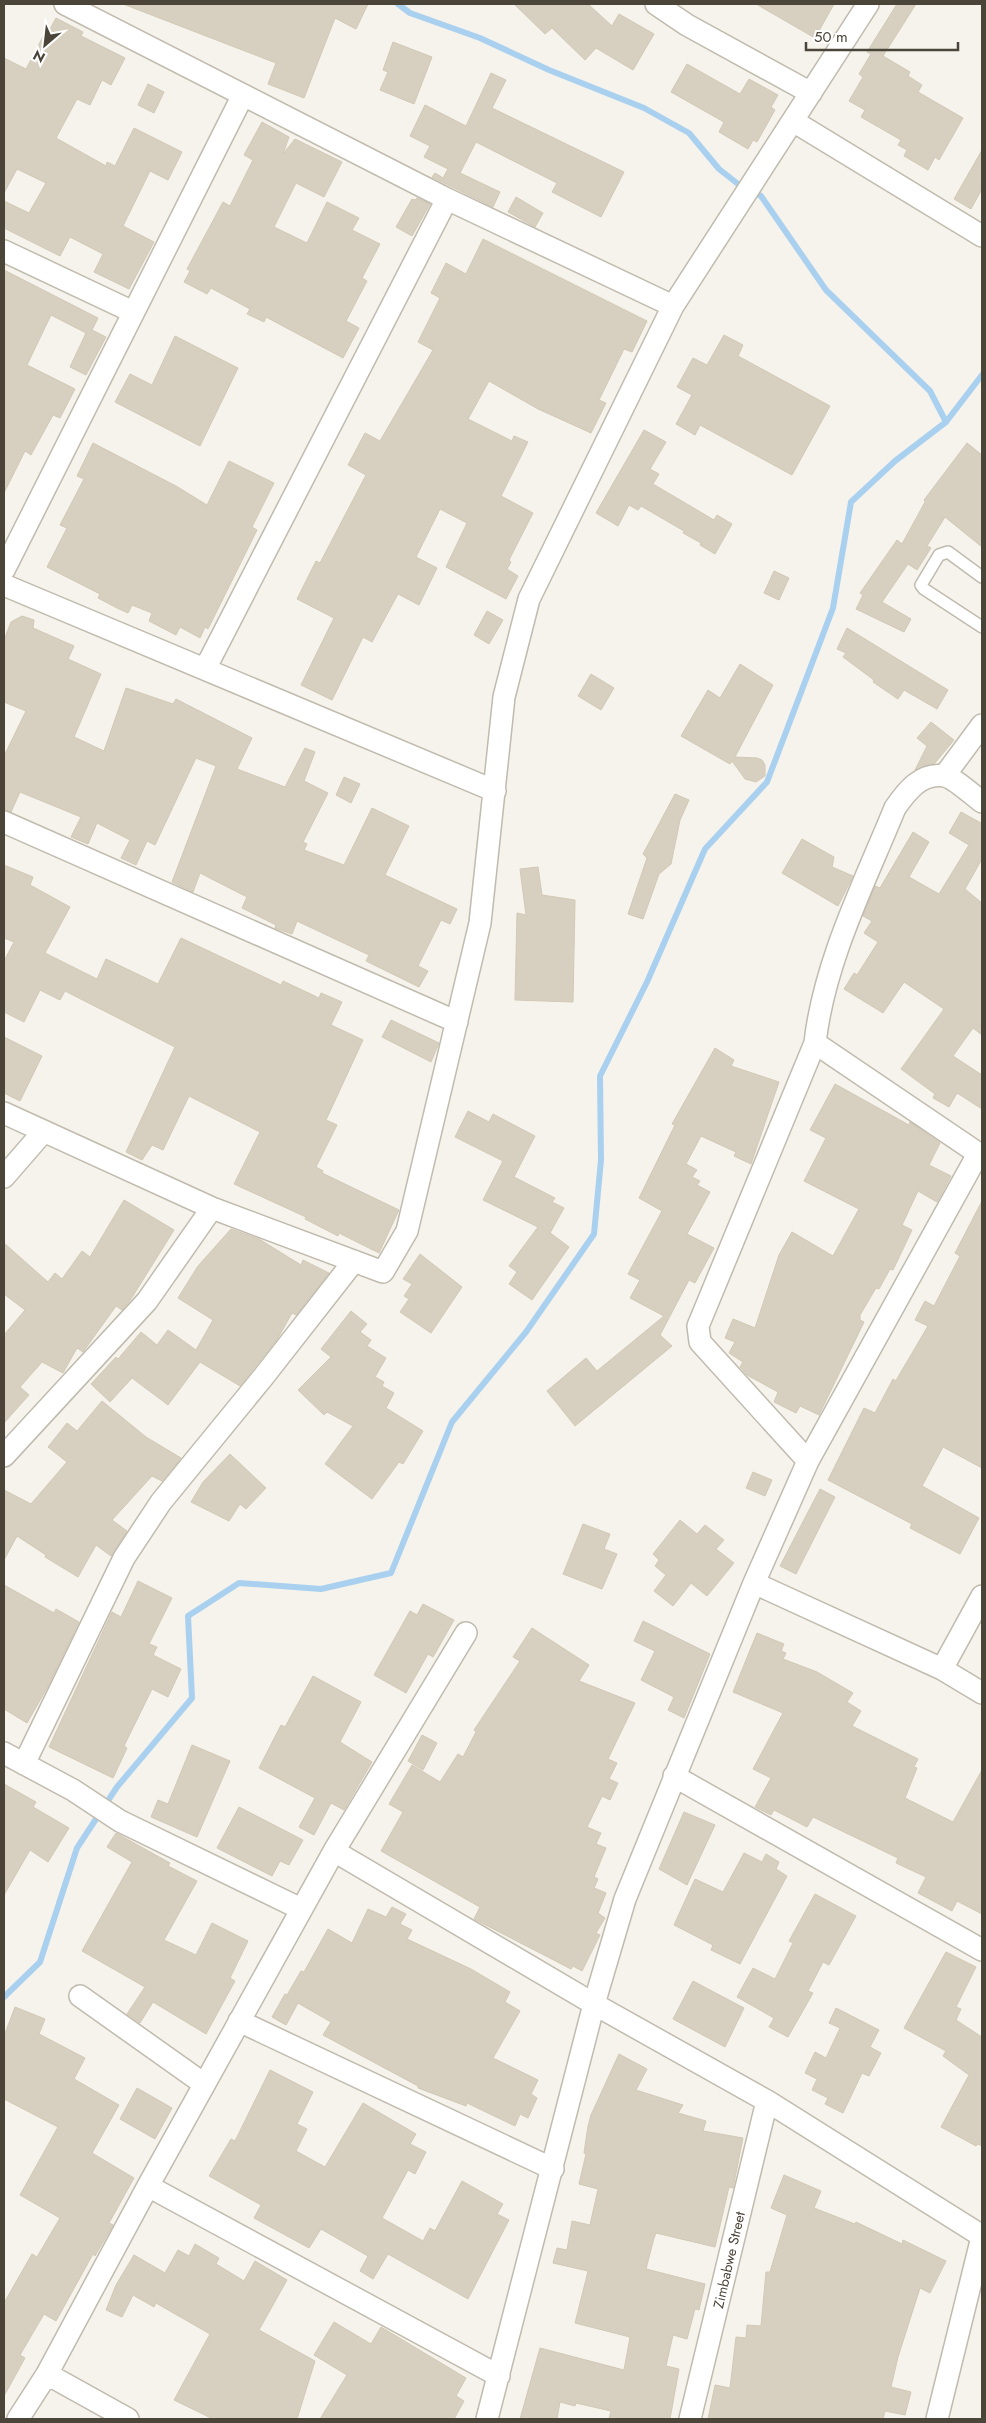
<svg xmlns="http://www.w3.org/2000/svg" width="986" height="2423" font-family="Jost,sans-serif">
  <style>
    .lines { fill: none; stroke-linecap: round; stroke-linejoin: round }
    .stream { stroke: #aad0f0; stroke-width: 6 }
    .building { fill: #d7d0c1; stroke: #d2c8b4 }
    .lane-casing { stroke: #c1bbae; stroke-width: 14 }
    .street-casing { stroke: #c1bbae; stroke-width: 24 }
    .lane { stroke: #fff; stroke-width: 11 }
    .street { stroke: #fff; stroke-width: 21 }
    .labels { text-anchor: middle; stroke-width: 4.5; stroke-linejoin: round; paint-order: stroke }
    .street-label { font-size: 14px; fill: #4a4439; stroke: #fff }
  </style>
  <rect width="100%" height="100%" fill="#f5f3ec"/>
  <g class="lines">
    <path class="stream" d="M398,4l12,9 70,25 69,32 95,38 45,25 30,36 19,15 23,12 65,94 104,101 16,31
      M4,1997l36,-35 37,-114 40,-61 75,-89 -4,-82 51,-33 82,6 70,-16 61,-151 74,-90 68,-98 7,-74 -1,-84 47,-94 58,-133 62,-67 66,-174 18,-106 44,-41 51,-39 36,-47"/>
  </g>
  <path class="building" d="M123,4h245l-12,25 -21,-11 -31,80 -36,-14 8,-21z
    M514,4h74l24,22 7,-12 35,20 -21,36 -37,-22 -11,12 -33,-32 -7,6z
    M756,4h78l-19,34z
    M897,4h19l-33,52 27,16 -2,4 14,9 -4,7 45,26 -24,42 -4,-3 -7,13 -24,-14 3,-6 -9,-5 3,-5 -40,-23 4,-7 -16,-9 14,-24 -4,-3 12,-20 -4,-2z
    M56,18l27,14 -2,4 44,22 -14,27 -9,-5 -12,25 -13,-6 -21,39 50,28 1,-4 8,4 19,-38 48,24 -14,28 -18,-9 -27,55 31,16 -25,47 -35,-17 9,-18 -33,-17 -10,19 -56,-28v-27l25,12 17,-30 -29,-14 -13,24v-135l22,11 21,-40 2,2z
    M393,42l39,15 -18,47 -34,-14 8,-18 -5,-2z
    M687,64l53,30 9,-15 29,16 -7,12 4,3 -18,32 -4,-2 -5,9 -29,-17 5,-10 -53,-30z
    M491,73l15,7 -14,28 132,64 -23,45 -49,-25 5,-9 -81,-41 -16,31 40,19 -7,15 -61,-30 3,-4 8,5 5,-9 -24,-12 6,-11 -20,-10 15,-31 41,21z
    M148,84l16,8 -10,21 -16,-8z
    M262,122l27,15 -6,17 12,-15 47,23 -18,35 -28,-14 -22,44 33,16 20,-41 32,16 -7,12 28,14 -18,34 5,3 -21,40 13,7 -16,30 -77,-41 -2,5 -17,-8 3,-5 -39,-21 -4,6 -23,-12 6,-11 -3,-2 36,-67 7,4 23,-46 -9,-5z
    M982,150v39l-11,20 -17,-10z
    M516,197l27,16 -8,14 -27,-15z
    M417,198l13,6 -18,32 -16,-9 16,-28 3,1z
    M483,239l164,82 -15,31 -8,-3 -25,51 7,3 -15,30 -53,-24 -49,-28 -21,38 44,22 2,-5 14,6 -27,54 32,17 -24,47 2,2 -4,7 11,7 -12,23 -60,-32 21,-44 -27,-14 -24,48 21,11 -18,37 -21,-11 -26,48 -9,-5 -31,63 -31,-15 33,-67 -37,-19 19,-38 4,2 46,-88 -18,-10 17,-32 15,8 53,-91 -15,-8 22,-44 -9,-5 15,-30 20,11z
    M4,270l94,48 -6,12 14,7 -20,38 -16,-8 16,-34 -35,-18 -24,50 48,24 -15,29 -7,-3 -22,40 -6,-4 -21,42z
    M724,335l19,10 -5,11 92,50 -38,69 -92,-50 -5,10 -19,-11 16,-29 -15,-8 16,-29 14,7z
    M175,336l63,32 -38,78 -85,-44 15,-28 22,11z
    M644,430l22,12 -16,27 9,5 -6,10 61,36 3,-5 15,9 -17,30 -15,-9 1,-2 -18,-10 1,-2 -43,-25 -3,4 -9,-5 -11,21 -22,-13z
    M93,443l83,43 31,19 22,-44 45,22 -22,44 5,3 -49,99 -3,-2 -5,11 -20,-11 -4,8 -27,-14 3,-8 -20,-8 -4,8 -11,-5 -19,-10 2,-4 -53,-27 20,-39 -7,-3 24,-46 -7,-3z
    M967,443l15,12v92l-37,-30 -18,29 4,2 -14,22 -9,-6 -26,38 29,17 -7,13 -48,-23 7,-14 -3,-2 37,-53 5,4 23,-42 -1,-2z
    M774,571l15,7 -10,22 -15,-7z
    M487,611l16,9 -14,24 -15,-9z
    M22,616l12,4 -1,8 41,18 -6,13 33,15 -27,63 30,14 22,-63 47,16 3,-5 76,39 -15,31 48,18 20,-39 10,4 -11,29 24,12 -25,49 4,2 -3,6 40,15 28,-57 37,18 -24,49 72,34 -7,15 -9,-4 -23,46 10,5 -9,16 -53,-26 3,-6 -72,-34 -5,13 -17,-6 1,-3 -34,-17 5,-11 -47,-24 -7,19 -21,-10 44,-116 -20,-8 -41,87 -8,-4 -11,24 -15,-7 9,-18 -33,-17 -9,21 -17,-7 10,-20 -61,-25 -9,20 -7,-2v-54l22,-45 -22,-9v-62l7,-18z
    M847,628l101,62 -11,19 -33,-19 -6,9 -25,-17 1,-2 -31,-23 3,-4 -9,-4z
    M740,664l33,21 -38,72 22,1 5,2 3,5v11l-9,6 -11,-3 -13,-18 -2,3 -49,-28 27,-46 12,8z
    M591,674l23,14 -13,22 -23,-14z
    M931,722l23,18 -19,23 -20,7 12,-24 -10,-8z
    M344,777l16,7 -9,19 -15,-8z
    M675,794l14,6 -9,20 -9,44 -12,10 -16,45 -15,-5 19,-56 -4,-4z
    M961,812l20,11 1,-1v37l-17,30 17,14v132l-9,-7 -20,28 29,19v34l-25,-16 -8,14 -16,-9 2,-4 -34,-25 43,-60 -40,-27 -21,31 -39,-24 10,-16 3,2 21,-33 -14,-9 8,-12 -9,-5 12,-30 5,2 33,-56 16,10 -20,35 30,17 30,-49 -20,-12z
    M802,839l32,18 -2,10 21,9 -15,30 -56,-33z
    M4,865l29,12 -3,8 40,22 -25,46 52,26 9,-20 52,25 23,-46 100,47 2,-4 36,17 2,-5 21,9 -11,23 32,15 -37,80 11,5 -21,42 7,4 -1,2 77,37 -20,43 -40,-20 -1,3 -33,-17 1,-2 -72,-33 26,-52 -71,-36 -26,54 -11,-5 -10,15 -16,-8 49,-105 -110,-56 -5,9 -20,-10 -16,32 -20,-10v-51l10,-19 -10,-4z
    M538,867l4,28 33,5 -2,102 -58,-2 2,-87 9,2 -6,-46z
    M391,1020l48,23 -8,19 -49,-25z
    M4,1037l38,19 -22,45 -16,-8z
    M715,1048l19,12 -3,6 48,16 -28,82 -17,-8 2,-4 -35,-16 -15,28 11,6 -5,7 8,4 -3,4 13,7 -23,42 27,14 -19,35 -6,-3 -29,55 12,11 -97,80 -28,-35 39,-33 11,13 67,-55 -34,-18 10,-18 -12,-6 34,-63 -23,-13 36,-73 -3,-1z
    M835,1084l74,41 1,-3 30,21 -11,22 22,11 -14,26 -19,-11 -16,34 10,5 -19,40 -3,-1 -11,20 -3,-1 -16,27v5l4,2 -45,93 -19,-9 -4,7 -22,-11 4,-10 -31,-17 -7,-8 3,-5 -14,-9 6,-11 -10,-4 8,-19 22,9 24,-73 13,-23 41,24 26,-47 -55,-28 22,-43 -16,-8z
    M468,1111l21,11 4,-8 42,22 -21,41 41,21 -3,4 12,6 -14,25 -1,-1 20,15 -37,53 -23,-16 8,-12 -8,-6 29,-39 -55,-27 20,-39 -48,-24z
    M124,1200l50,30 -43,69 -9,11 -6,-4 -33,46 -6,-4 -14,25 -21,-11 -22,25 9,8 -25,28v-88l21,-25 -21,-16v-51l44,39 7,-9 7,6 20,-28 8,6z
    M982,1201v267l-39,-21 -21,39 57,32 -19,36 -50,-26 2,-4 -84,-44 36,-72 11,5 18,-34 3,2 2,-4 30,-51 -13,-6 10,-19 9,5 26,-50 -5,-3z
    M231,1229l28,10 42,26 2,-5 26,13 -33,42 -4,-2 -14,25 -38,48 -40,-24 -32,43 -36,-27 -22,24 -19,-18 25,-27 2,2 23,-27 16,13 11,-15 28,20 17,-30 -35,-22 20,-32z
    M420,1254l42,33 -31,46 -31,-21 9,-13 -5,-3 8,-12 -9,-5z
    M351,1311l16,13 -7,8 11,8 -4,6 19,12 -11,19 9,5 -2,4 12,7 -8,15 37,23 -20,33 -4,-2 -27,37 -47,-35 28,-38 -26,-14 -3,3 -26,-25 33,-33 -10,-8z
    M102,1401l44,36 35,21 -19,23 -10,-5 -40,44 15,11 -16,25 -15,-11 -18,32 -33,-20 1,-2 -29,-19 -13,24v-70l27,14 36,-42 -19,-15 19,-24 10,8z
    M230,1454l36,34 -20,21 -6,-5 -11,17 -38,-19 12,-20z
    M753,1472l19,8 -7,16 -19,-8z
    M820,1489l15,8 -39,77 -16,-8z
    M680,1520l17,14 8,-9 19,15 -8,9 18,14 -27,33 -16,-13 -18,23 -19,-15 12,-16 -11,-9 4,-6 -6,-6z
    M583,1524l27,10 -6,15 13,5 -15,35 -39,-15z
    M138,1581l34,17 -23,46 8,3 -4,8 28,14 -13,28 -16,-8 -28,57 3,2 -14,30 -64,-31 63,-135 9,5z
    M4,1585l50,28 2,-4 23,13 -32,66 -20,35 -23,-14z
    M423,1604l31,16 -21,37 -5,-3 -22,39 -32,-18 36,-64 7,4z
    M643,1621l67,33 -26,64 -16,-8 6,-13 -33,-17 14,-29 -21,-10z
    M532,1628l57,37 -10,16 56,22 -27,56 9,4 -8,16 9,4 -8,17 -8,-4 -15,31 14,6 -5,11 10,4 -12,29 4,2 -4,9 12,5 -8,20 7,5 -9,15 4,2 -18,36 -9,-5 -2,3 -97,-50 6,-12 -99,-56 22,-39 -14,-8 23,-39 28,17 18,-28 5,3 13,-25 -2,-2 46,-69 -7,-4z
    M757,1633l27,11 -3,7 5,2 -3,6 34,13 36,21 -6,9 14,9 -9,15 66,33 -4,8 3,1 -12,30 48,24 29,-52v144l-25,-13 -5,10 -34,-18 8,-16 -30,-14 2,-5 -85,-41 -6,10 -33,-17 -3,5 -16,-8 16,-29 -18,-9 30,-56 -50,-21z
    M313,1676l48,26 -21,40 32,20 -28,48 -13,-7 -17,32 -15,-8 16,-29 -56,-30 22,-43 4,2z
    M422,1735l15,8 -14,27 -15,-9z
    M192,1745l38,16 -33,76 -46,-20 7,-17 10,4z
    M4,1784l32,18 -3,5 36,21 -21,34 -18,-12 -26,45z
    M239,1807l64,33 -14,25 -9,-4 -8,15 -55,-28z
    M684,1812l31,13 -28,60 -28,-16z
    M116,1833l54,30 -2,3 29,15 -33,59 32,15 16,-32 36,18 -18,37 5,3 -29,53 -53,-32 -13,21 -13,-9 18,-27 -63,-36 50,-89 -25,-15z
    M744,1853l18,9 4,-8 13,8 -3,7 11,7 -47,88 -29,-14 2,-5 -39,-20 21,-46 28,13z
    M815,1894l41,22 -27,49 -6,-3 -15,29 5,2 -25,44 -19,-10 5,-9 -37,-21 16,-29 22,11 18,-36 -4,-2z
    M392,1907l14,7 -6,10 12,6 -5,9 64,30 39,23 -5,10 15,9 -27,47 45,22 -7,14 6,4 -9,20 -8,-4 -5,12 -48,-23 -1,3 -48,-18v-2l-95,-51 8,-13 -33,-19 -12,22 -14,-8 13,-23 2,1 14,-24 3,1 24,-43 24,14 16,-34 18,8z
    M946,1952l30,15 -20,40 5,2 -5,11 26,17v109l-4,-2 -2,2 -35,-19 28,-52 -26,-19 3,-5 -42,-23z
    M693,1981l51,27 -19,39 -52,-28z
    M15,2007l30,12 -6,15 46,24 -11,21 45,26 -27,48 42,25 -25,45 4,2 -18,31 -2,-2 -37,67 -12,-7 -24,41 5,3 -21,38v-93l28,-49 5,3 23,-39 -40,-23 38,-68 -54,-28v-63z
    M836,2008l43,22 -9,17 11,6 -12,23 -7,-3 -19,40 -18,-9 3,-6 -16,-8 5,-11 -12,-6 10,-21 11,6 14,-30 -11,-5z
    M619,2054l28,15 -11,21 47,15 -5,8 28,8 -3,10 40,7 -10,50 -4,-1 -14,60 -59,-14 -2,5 -8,31 59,15 -6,26 -4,-1 -8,30 -14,-4 -7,31 13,3 -9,50h-61l2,-8 -35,-8 -1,3 -15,-4 -3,17h-37l20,-71 84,22 6,-33 -55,-14 13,-52 -35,-8 4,-15 10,2 5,-29 18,4 8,-36 -19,-5 7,-30 -2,-1 4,-27 3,-11z
    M270,2070l43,22 -16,32 10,5 -11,22 29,16 38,-64 53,31 -6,10 16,8 -11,22 -7,-4 -26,48 41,23 7,-13 5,3 27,-50 41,23 -6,10 12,6 -41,79 -80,-45 -15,25 -13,-8 8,-15 -47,-27 -12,19 -55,-30 7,-13 -52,-29 22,-37 4,2z
    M137,2088l35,20 -17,31 -35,-20z
    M784,2175l37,16 -7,17 41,16 1,-2 46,22 1,-4 43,21 -16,32 -10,-5 -22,69 -7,30 20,5 -6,23 -20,-4 -2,8h-175l7,-34 15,3 6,-51 10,1 1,-13 14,1 5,-54h4l17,-57 -16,-7z
    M195,2244l24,14 -3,6 28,17 11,-20 32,19 -28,50 56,31 -18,58h-84l-39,-19 36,-66 -54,-31 -2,4 -21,-12 -11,22 -16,-7 10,-25 18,-30 31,18 13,-23 11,6z
    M334,2322l37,22 10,-17 85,51 -10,18 8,5 -10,18h-134l27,-44 -33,-20z"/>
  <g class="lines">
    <g class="lane-casing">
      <path id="lane" d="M982,577l-34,-25 -9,3 -18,30 3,4 58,38"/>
    </g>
    <g class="street-casing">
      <path id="street" d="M65,4l382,195 226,107
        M656,4l31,21 124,68
        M793,121l189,115
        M4,251l129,61
        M4,570l239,-475
        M4,585l491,206
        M205,669l242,-470
        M945,775l37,-50
        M4,822l453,200
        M815,1043l167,113
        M4,1113l208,95 171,64 24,-41 73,-308 24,-226 25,-98 144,-293 195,-302
        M4,1177l40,-46
        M4,1456l143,-155 65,-93
        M808,1461l-108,-119 -2,-16 117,-283c9,-81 49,-159 80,-235 11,-16 26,-36 49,-32 9,1 30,20 38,26
        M754,1583l188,86 40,24
        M942,1669l40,-73
        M4,1753l69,37 47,31 181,88
        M24,1764l100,-206 37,-56 103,-126 90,-115
        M674,1776l308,174
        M334,1851l260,153 173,97 215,135
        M80,1996l124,88
        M239,2021l314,148
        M148,2186l351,190
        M47,2374l81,45
        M18,2419l29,-45 101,-188 186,-335 132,-218
        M487,2419l107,-415 31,-105 129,-316 54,-122 170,-307
        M690,2419l77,-318
        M937,2419l45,-182"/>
    </g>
    <use href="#lane" class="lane"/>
    <use href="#street" class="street"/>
  </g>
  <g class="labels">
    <g class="street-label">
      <text transform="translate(729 2260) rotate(-77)" y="5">Zimbabwe Street</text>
    </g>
  </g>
  <rect width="986" height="2423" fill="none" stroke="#4a4439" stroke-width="10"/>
  <g transform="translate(45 45) rotate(208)" stroke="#ffffff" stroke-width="4" paint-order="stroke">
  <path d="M0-4L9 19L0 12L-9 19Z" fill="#4a4439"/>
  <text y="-8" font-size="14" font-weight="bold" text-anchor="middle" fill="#4a4439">N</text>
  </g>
  <path d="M806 42v8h152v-8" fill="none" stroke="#4a4439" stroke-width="2.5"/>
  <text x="814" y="42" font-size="15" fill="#4a4439" stroke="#ffffff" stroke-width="4" paint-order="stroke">50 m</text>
</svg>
